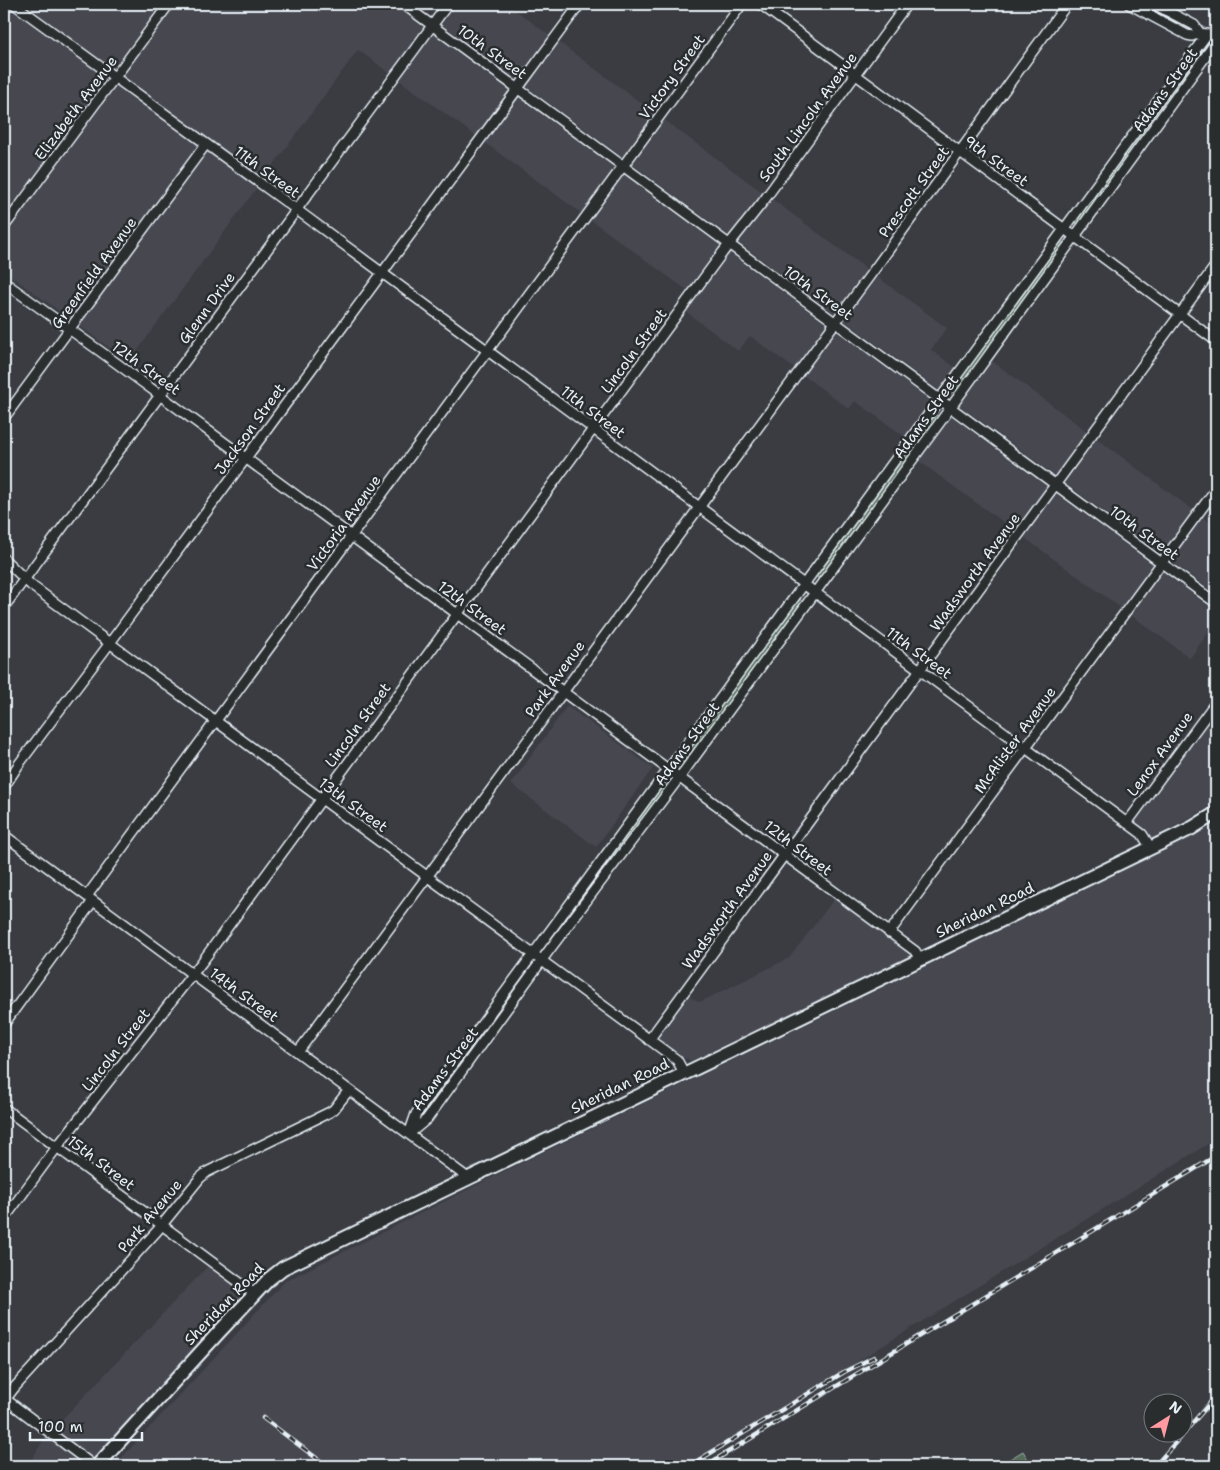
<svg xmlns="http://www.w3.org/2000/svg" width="1220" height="1470" font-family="'Shantell Sans',sans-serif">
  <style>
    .built { fill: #464650 }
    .green { fill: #546c59; stroke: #9eaea8 }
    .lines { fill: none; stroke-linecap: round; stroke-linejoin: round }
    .minor-casing { stroke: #e8f1f8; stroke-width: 12 }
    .highway-casing { stroke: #e8f1f8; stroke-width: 16 }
    .minor { stroke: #2a2d2e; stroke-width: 9 }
    .highway { stroke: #2a2d2e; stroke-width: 12 }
    .rail-casing { stroke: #e8f1f8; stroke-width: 4.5 }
    .rail { stroke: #2a2d2e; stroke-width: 2.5; stroke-dasharray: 8; stroke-linecap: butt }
    .labels { text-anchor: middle; stroke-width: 5; stroke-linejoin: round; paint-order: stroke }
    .street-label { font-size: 15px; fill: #e8f1f8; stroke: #2a2d2e }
  </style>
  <rect width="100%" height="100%" fill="#3a3c42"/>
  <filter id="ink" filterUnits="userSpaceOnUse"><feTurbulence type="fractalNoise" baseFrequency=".02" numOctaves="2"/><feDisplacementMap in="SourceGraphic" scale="10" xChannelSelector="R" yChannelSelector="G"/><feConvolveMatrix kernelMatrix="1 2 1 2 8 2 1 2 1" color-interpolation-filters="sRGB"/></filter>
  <g filter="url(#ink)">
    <path class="built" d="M4,4h25l8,5 5,-5h350l791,583 33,25v10l-26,36 -281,-204 6,-10 -60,-43 -6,8 -99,-73 -12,15 -57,-43 11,-14 -334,-244 -229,312 -125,-91z
      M442,4h65l440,324 -16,22 36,26 16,-22 233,173v67l-784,-577z
      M1216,697v106l-66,37 -27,-21z
      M567,706l86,62 -57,79 -85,-63z
      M1216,825v314l-527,327h-575l171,-185 222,-111z
      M838,894l80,59 -227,108 -17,-8 -24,-17 34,-42 16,8 89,-44z
      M209,1265l38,27 -106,114 -52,60h-61l17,-29z"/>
    <path class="green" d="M1200,52l3,2 -124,170h-2l-1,-3z
      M1061,242l3,2 -108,150h-2l-2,-4z
      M937,415l1,2 -118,160 -3,1v-2l118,-160z
      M800,599l2,3 -118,160 -2,1 -1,-3z
      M663,785h2v3l-117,159h-2l-1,-1z
      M527,969h2v3l-108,146 -2,-1z
      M1023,1451l9,15h-31l-1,-1z"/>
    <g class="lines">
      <g class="minor-casing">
        <path id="minor" d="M14,4l283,206 845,624 9,14
          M403,4l813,599
          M760,4l456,337
          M1129,4l58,31 5,1 8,-3 16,3
          M1154,4l40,21 6,8
          M4,227l165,-223
          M4,282l111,80 800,589 5,8
          M4,418l202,-274
          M4,559l28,27 645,474 7,13
          M4,607l444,-603
          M4,787l15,-23 85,-113 476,-647
          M1127,823l89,-121
          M4,835l464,343
          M87,896l655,-892
          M889,933l327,-444
          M4,1024l89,-123
          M649,1040l567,-775
          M298,1052l573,-778 196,-270
          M4,1108l251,186
          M409,1134l7,-20 791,-1080
          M409,1134l18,-15 123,-170 135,-179 258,-352 273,-376
          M4,1219l53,-72 145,-185 521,-710 39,-49 145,-199
          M4,1398l90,68
          M4,1401l10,-13 143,-157 43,-53 7,-6 123,-60 4,-3 15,-19"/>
      </g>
      <g class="highway-casing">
        <path id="highway" d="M97,1466l123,-135 49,-52 14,-11 909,-440 24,-15"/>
      </g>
      <use href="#minor" class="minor"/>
      <use href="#highway" class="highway"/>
      <g class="rail-casing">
        <path id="rail" d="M263,1418l64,48
          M689,1466l155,-94 30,-15
          M705,1466l511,-310
          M1155,1466l61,-70"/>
      </g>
      <use href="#rail" class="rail"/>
    </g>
  </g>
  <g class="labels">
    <g class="street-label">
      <text transform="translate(492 52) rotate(36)" y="5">10th Street</text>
      <text transform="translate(672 77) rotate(-54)" y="5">Victory Street</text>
      <text transform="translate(1165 90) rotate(-54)" y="5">Adams Street</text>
      <text transform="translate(76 108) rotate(-53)" y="5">Elizabeth Avenue</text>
      <text transform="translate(808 117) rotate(-54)" y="5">South Lincoln Avenue</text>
      <text transform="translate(996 161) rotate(36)" y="5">9th Street</text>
      <text transform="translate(267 172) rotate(36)" y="5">11th Street</text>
      <text transform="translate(914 192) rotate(-54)" y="5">Prescott Street</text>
      <text transform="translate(94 273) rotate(-54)" y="5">Greenfield Avenue</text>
      <text transform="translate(818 293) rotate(36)" y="5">10th Street</text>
      <text transform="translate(207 308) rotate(-54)" y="5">Glenn Drive</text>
      <text transform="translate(634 351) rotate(-54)" y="5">Lincoln Street</text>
      <text transform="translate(146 368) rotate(36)" y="5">12th Street</text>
      <text transform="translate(593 412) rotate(37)" y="5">11th Street</text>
      <text transform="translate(926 417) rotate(-54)" y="5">Adams Street</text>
      <text transform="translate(250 429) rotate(-54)" y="5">Jackson Street</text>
      <text transform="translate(344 523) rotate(-54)" y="5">Victoria Avenue</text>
      <text transform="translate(1144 533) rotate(36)" y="5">10th Street</text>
      <text transform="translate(975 572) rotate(-54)" y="5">Wadsworth Avenue</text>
      <text transform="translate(472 608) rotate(36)" y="5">12th Street</text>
      <text transform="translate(919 653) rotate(36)" y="5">11th Street</text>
      <text transform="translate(555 679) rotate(-54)" y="5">Park Avenue</text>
      <text transform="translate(358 725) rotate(-54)" y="5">Lincoln Street</text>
      <text transform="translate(1015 740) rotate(-54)" y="5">McAlister Avenue</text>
      <text transform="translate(687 744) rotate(-54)" y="5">Adams Street</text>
      <text transform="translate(1160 754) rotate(-54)" y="5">Lenox Avenue</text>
      <text transform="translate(353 805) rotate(36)" y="5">13th Street</text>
      <text transform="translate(798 848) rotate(37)" y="5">12th Street</text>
      <text transform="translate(727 910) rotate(-54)" y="5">Wadsworth Avenue</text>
      <text transform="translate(985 910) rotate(-26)" y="5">Sheridan Road</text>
      <text transform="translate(244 995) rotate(36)" y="5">14th Street</text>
      <text transform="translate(116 1050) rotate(-52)" y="5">Lincoln Street</text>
      <text transform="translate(445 1069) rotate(-53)" y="5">Adams Street</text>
      <text transform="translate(620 1086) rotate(-26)" y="5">Sheridan Road</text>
      <text transform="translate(101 1163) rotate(37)" y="5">15th Street</text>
      <text transform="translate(150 1216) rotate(-50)" y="5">Park Avenue</text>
      <text transform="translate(224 1304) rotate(-46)" y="5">Sheridan Road</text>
    </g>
  </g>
  <rect width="1220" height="1470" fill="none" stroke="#2a2d2e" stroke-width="20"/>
  <rect x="10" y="10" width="1200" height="1450" fill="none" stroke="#e8f1f8" stroke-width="2" filter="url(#ink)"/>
  <g transform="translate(1168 1418) rotate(36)"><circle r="24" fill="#2a2d2e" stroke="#767b7f"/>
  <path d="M0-4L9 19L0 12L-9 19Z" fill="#ff9aa2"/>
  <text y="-8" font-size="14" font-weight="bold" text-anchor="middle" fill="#e8f1f8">N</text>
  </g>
  <path d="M30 1432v8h112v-8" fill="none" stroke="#e8f1f8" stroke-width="2.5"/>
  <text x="38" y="1432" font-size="15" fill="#e8f1f8" stroke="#2a2d2e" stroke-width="4" paint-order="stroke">100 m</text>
</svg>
